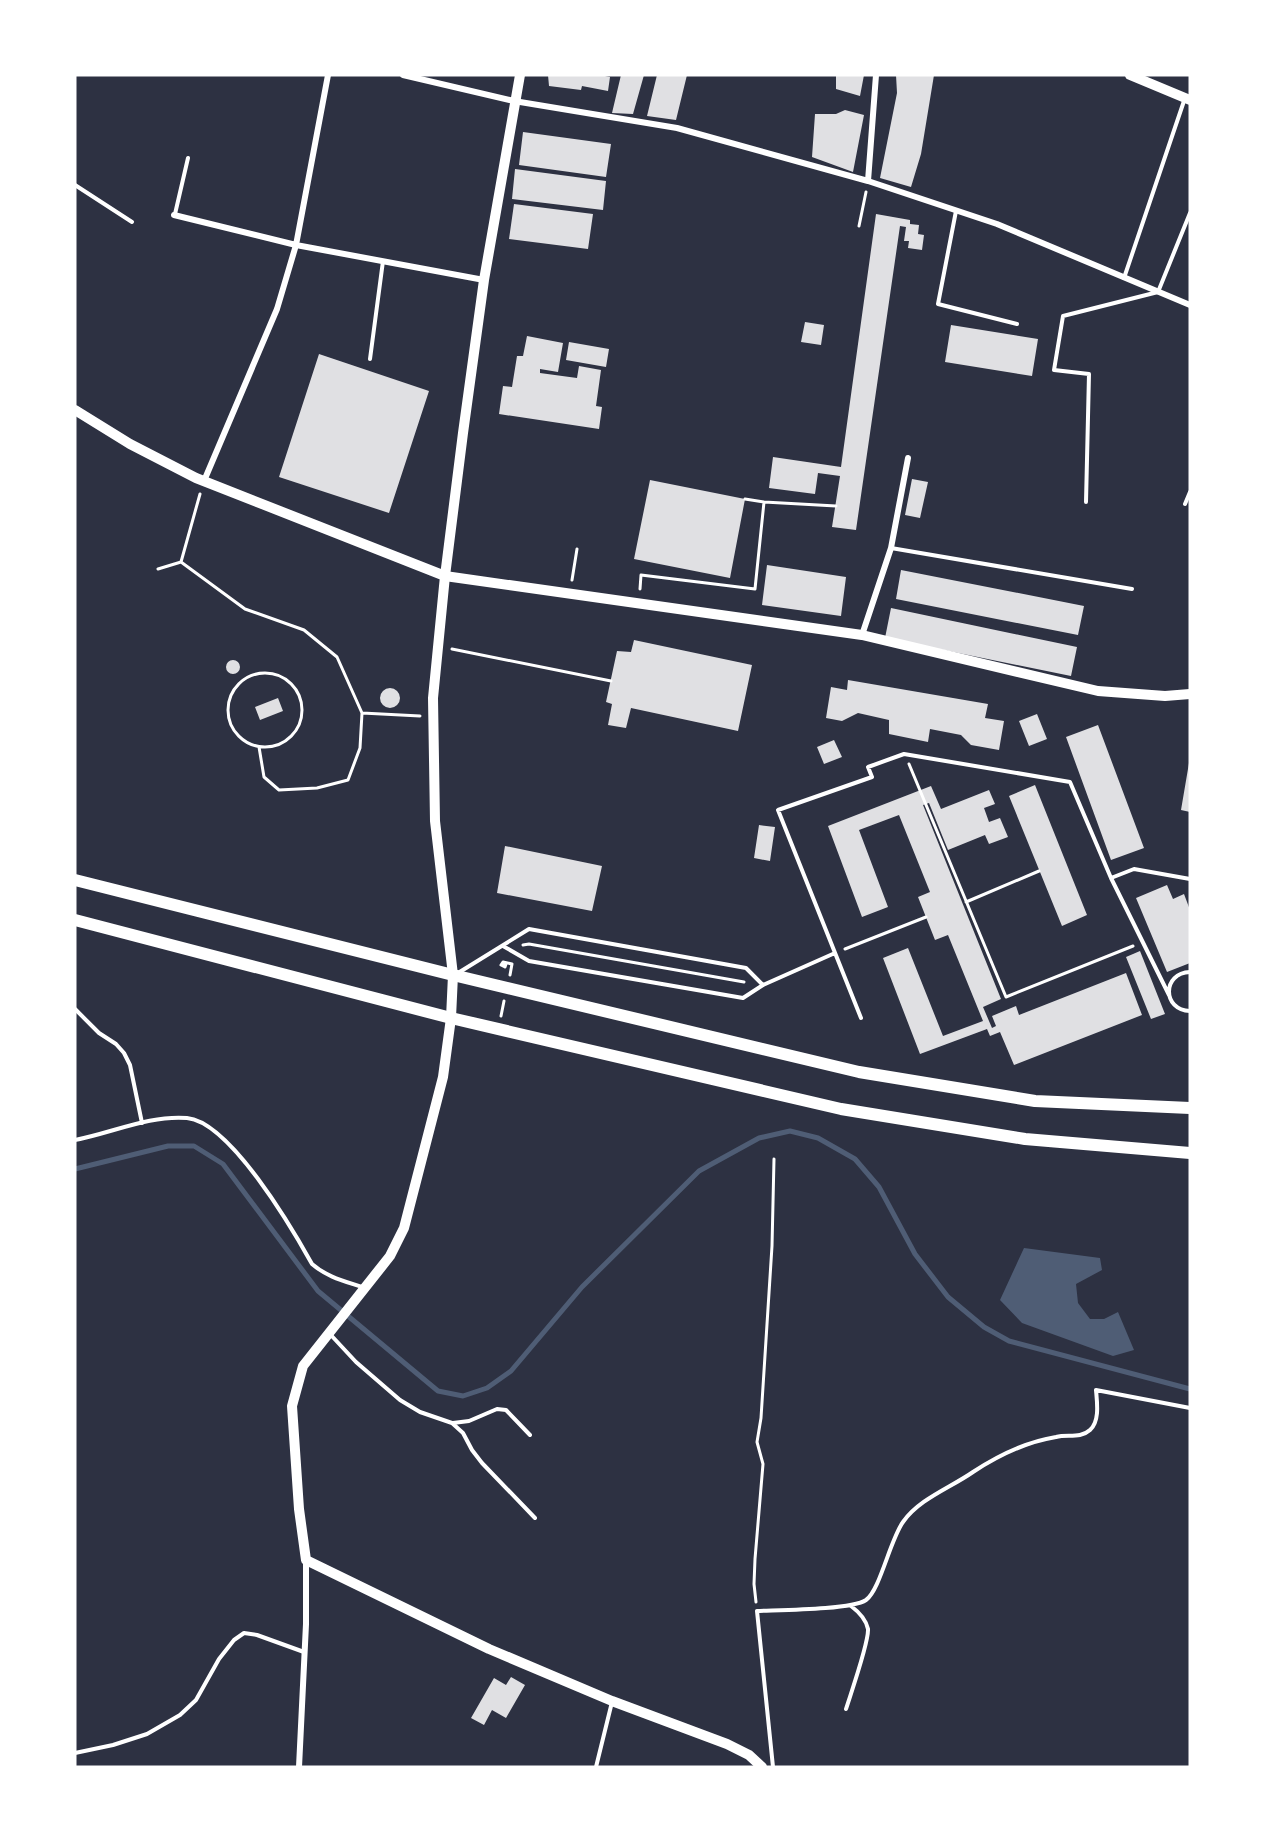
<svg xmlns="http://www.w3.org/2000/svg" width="1265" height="1842" font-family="'IBM Plex Sans',sans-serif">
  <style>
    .water { fill: #4f5d75 }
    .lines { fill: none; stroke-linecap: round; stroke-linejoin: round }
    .stream { stroke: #4f5d75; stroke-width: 5 }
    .building { fill: #e0e0e3 }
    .path { stroke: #fff; stroke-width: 3 }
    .service { stroke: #fff; stroke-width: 4 }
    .minor { stroke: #fff; stroke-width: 6 }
    .tertiary { stroke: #fff; stroke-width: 10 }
    .primary { stroke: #fff; stroke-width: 12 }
  </style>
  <rect width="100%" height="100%" fill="#2d3142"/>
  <path class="water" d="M1024,1248l76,10 2,12 -26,14 2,19 12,16h14l14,-7 16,38 -21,6 -91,-33 -22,-23z"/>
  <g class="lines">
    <path class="stream" d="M75,1169l93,-23h26l29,18 95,127 120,100 25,5 24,-8 24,-17 71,-84 117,-116 60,-33 31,-7 28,7 37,21 24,28 36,67 33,43 36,30 25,14 181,48"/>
  </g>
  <path class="building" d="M548,75h52l10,2 -2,14 -26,-5 -1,4 -32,-4z
    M621,75h23l-11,39 -21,-1z
    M657,75h30l-11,45 -29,-4z
    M836,75h28l-4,21 -24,-7z
    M896,75h38l-13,79 -10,33 -31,-9 17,-85z
    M845,110l19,5 -11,57 -41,-15 3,-43h21z
    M523,132l88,12 -5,33 -87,-12z
    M515,169l91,12 -3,29 -91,-11z
    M514,204l79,10 -5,35 -79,-10z
    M876,214l34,6v4l9,1 -1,9 6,1 -2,15 -14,-2 1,-7h-5l2,-14 -6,-1 -44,304 -24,-3 8,-51 -22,-3 -3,21 -46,-6 4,-31 68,10z
    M805,322l19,3 -3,20 -20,-3z
    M951,325l87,14 -6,37 -87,-14z
    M527,336l36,7 -5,29 -18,-3v4l37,5 2,-12 22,4 -5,36 6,1 -3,22 -100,-15 4,-28 9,1 5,-31h6z
    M569,342l40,7 -3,18 -40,-7z
    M319,354l110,37 -40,122 -110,-36z
    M912,479l16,3 -8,36 -15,-3z
    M650,480l95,19 -15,79 -96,-19z
    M767,565l79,12 -5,39 -79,-11z
    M901,570l183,36 -6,29 -182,-36z
    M891,608l186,39 -6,29 -186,-38z
    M634,640l118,25 -14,66 -107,-23 -5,20 -18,-3 4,-21 -6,-2 11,-51 14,1z
    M226 667a7 7 0 1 1 14 0a7 7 0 1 1-14 0Z
    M848,680l140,24 -3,14 19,3 -5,29 -28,-5 -10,-10 -31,-6 -2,13 -39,-8v-14l-31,-7 -16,8 -16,-3 5,-31 16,3z
    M380 698a10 10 0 1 1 20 0a10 10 0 1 1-20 0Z
    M278,698l5,13 -23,9 -5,-13z
    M1037,714l10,25 -18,7 -10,-25z
    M1098,725l46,123 -33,12 -45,-123z
    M834,740l8,17 -18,7 -7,-17z
    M1189,763l1,1v48l-9,-2z
    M1035,785l52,130 -25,11 -53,-130z
    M931,786l10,23 48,-19 6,14 -11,4 5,14 11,-4 8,19 -19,7 -4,-9 -37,15 -19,-47 -6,2 78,194 -18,8 9,21 4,-2 -4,-10 24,-10 3,9 107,-42 16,42 -128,50 -14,-33 -10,4 -3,-7 -67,25 -37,-96 25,-10 35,88 40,-15 -35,-86 -13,5 -17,-43 12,-5 -31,-77 -40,15 29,77 -26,10 -34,-91z
    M759,825l16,2 -5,34 -16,-3z
    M505,846l97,20 -10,45 -95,-18z
    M1167,885l6,14 11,-5 6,16v53l-23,9 -31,-74z
    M1140,951l25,63 -14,5 -25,-62z
    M511,1677l14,8 -19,33 -14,-8 -8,15 -13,-7 23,-40 12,7z"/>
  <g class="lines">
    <path class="path" d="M859,226l7,-34
      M745,499l19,3 72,4
      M181,562l64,47 59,21 33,27 25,56 -2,35 -12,32 -31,8 -38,2 -15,-13 -5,-30
      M158,569l23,-7 19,-68
      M572,580l5,-31
      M640,589l1,-14 114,14 9,-87
      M452,649l159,32
      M228 710a37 37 0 1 1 74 0a37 37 0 1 1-74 0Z
      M362,713l58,3
      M909,764l97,233 127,-51
      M966,902l73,-31
      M523,945l6,-1 215,38
      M845,949l81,-32
      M503,965l3,-1 -1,3 -4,-2 2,-3 9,2 -2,11
      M501,1016l3,-15
      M756,1602l-2,-18 1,-25 8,-95 -6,-22 4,-24 11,-172 2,-87"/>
    <path class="service" d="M75,185l57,37
      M956,211l-18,93 79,20
      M175,214l13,-56
      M1124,278l61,-180
      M370,359l13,-98
      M1086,502l3,-128 -35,-4 9,-54 95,-24 32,-79
      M1185,504l5,-12
      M891,548l241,41
      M1111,878l58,117
      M1190,972c-28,1 -28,38 0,39
      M458,973l71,-44 217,39 17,17 -20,13 -214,-37 -26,-15
      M763,985l72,-32
      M75,1009l24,24 17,11 8,9 6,12 12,58
      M861,1018l-83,-208 94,-33 -4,-10 36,-13 166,28 41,96 23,-9 56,10
      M75,1140c37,-7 74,-25 112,-22 43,4 105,110 125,146 15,13 32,17 50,23
      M329,1333l27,29 44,38 20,12 32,11 11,10 9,17 10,13 53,55
      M453,1423l16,-2 28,-12 9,1 24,25
      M846,1709c5,-16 23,-67 22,-80 -2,-10 -9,-17 -17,-23
      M75,1753l38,-8 34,-11 33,-19 16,-15 23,-41 15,-19 10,-7 13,2 47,17
      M596,1767l16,-65
      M773,1767l-16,-156c22,-1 94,-1 109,-11 14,-10 24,-60 37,-78 16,-23 47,-34 70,-50 26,-17 52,-30 83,-35 12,-3 24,2 34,-7 10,-9 7,-28 6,-40l94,18"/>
    <path class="minor" d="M403,75l111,26 163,27 191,53 129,43 193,81
      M868,181l8,-106
      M174,215l122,30 188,35
      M204,481l73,-172 19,-64 32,-170
      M862,635l29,-87 17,-90
      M299,1767l7,-143v-64"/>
    <path class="tertiary" d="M520,75l-36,205 -21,153 -18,143 -12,122 2,123 18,154 -2,43 -8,59 -39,151 -14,28 -87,110 -11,40 7,103 7,51 183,89 123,52 115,43 22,11 13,12
      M1130,75l60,25
      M75,410l55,34 66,34 249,98 417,59 236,56 67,5 25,-2"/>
    <path class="primary" d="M75,880l378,95 406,97 176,29 155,7
      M75,920l376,98 390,91 184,30 165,14"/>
  </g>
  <rect width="1265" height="1842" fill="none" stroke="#ffffff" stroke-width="153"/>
</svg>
